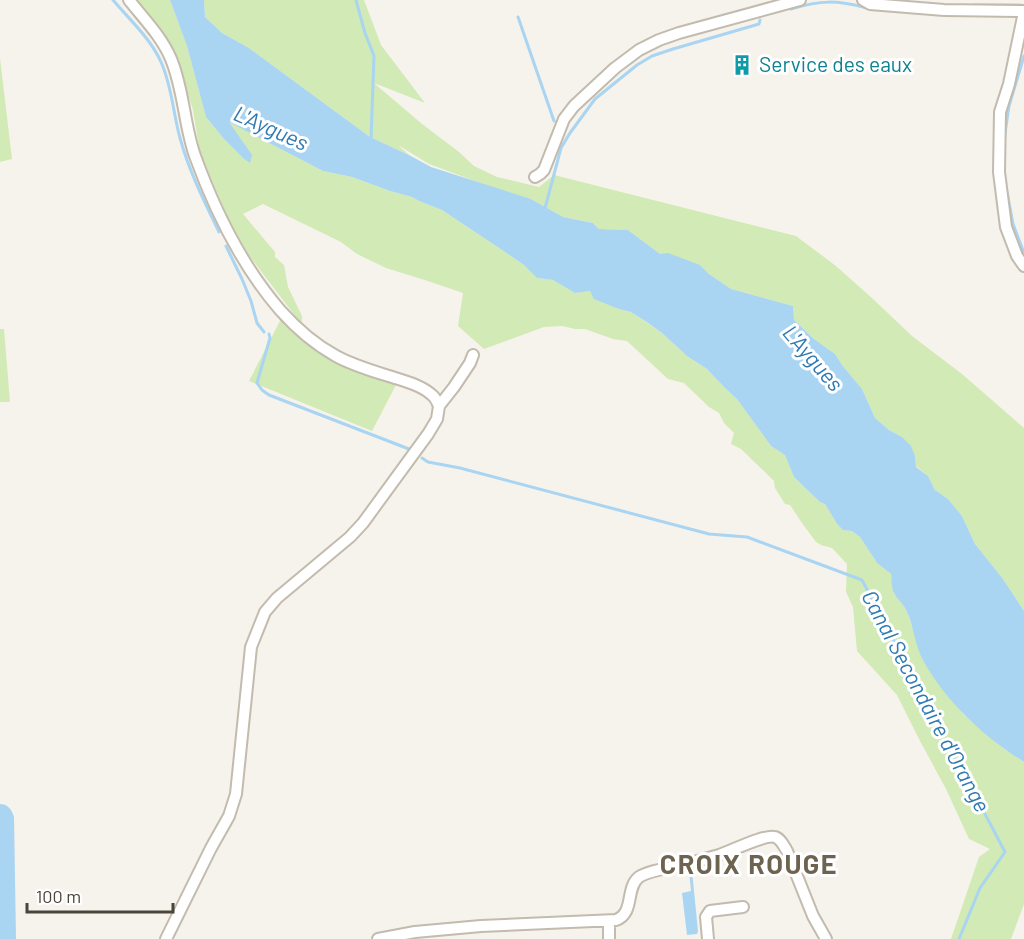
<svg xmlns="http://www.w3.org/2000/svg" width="1024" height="939" font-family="Barlow,sans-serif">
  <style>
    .green { fill: #d2eab5 }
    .water { fill: #a9d4f2 }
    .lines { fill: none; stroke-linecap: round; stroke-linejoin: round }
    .stream { stroke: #a9d4f2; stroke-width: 3 }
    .street-casing { stroke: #c2bbae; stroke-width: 14 }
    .street { stroke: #fff; stroke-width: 10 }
    .labels { text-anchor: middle; stroke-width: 6; stroke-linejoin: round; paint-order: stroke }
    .culture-label { font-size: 21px; fill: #0d838f; stroke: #fff; text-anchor: start }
    .water-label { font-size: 22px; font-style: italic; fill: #2e7ab2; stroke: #fff }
    .district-label { font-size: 27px; font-weight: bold; letter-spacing: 1.5px; fill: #6e6250; stroke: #fff }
  </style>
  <rect width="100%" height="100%" fill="#f6f3ec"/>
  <path class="green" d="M136,0h34l17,46 19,71 18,22 19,19 -15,-37 95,50 29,6 38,14 22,6 7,4 23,9 69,46 13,9 13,13 16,2 22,13 15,-2 29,18 12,3 31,21 25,23 20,13 17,18 13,12 34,47 14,9 9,22 26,25 5,2 12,20 6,6 9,1 8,6 17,26 14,11 3,20 7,6 6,12 8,22 48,80 41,35 20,13v142l-13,35h-60l28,-82 11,-8 -21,-10 -23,-50 -27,-50 -22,-44 -40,-44 -4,-44 -7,-15 1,-28 -15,-16 -11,-3 -5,-3 -14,-19 -12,-18 -5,-1 -10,-16 -1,-7 -33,-32 -10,-5 3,-11 -10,-10 -5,-10 -10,-6 -25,-24 -16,-4 -41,-38 -14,-2 -28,-10h-10l-13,-3 -18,1 -60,22 -26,-23 5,-33 -35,-12 -42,-13 -29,-14 -16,-12 -78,-38 -20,10 32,38v5l9,8 4,22 14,29v9l-64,-84 -38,-88 -7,-43 -19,-61 -17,-23z
    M204,0h160l17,45 44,58 -51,-20 48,41 37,28 15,14 23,11 42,10 15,-12 242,61 40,30 37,33 39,37 50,38 62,54v183l-21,-32 -28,-35 -13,-28 -14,-17 -13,-9 -7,-14 -12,-10 -1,-10 -13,-19 -13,-7 -14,-12 -13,-29 -20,-24 -7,-11 -21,-15 -20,-19 -1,-14 -62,-17 -22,-15 -9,-9 -40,-11 -32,-24 -29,-1 -6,-6 -30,-6 -32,-18 -29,-8 -73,-27 -31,-19 11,10 -39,-18 -121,-89 -27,-15 -17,-16z
    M0,58l12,101 -12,3z
    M281,319l45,38 71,26 -25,48 -123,-50z
    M0,329h4l6,73h-10z"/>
  <path class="water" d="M170,0h34l1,17 17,16 27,15 121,89 39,18 22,12 100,32 32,18 30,6 6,6 29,1 32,24 8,-1 32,12 9,9 22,15 62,17 1,14 20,19 21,15 7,11 20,24 13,29 14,12 13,7 9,9 4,10 1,11 12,9 7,14 13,9 14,17 13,28 28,35 21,32v151c-40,-25 -78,-60 -101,-102 -8,-14 -9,-33 -16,-48 -3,-8 -10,-13 -13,-19 -3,-6 -2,-13 -3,-19l-14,-11 -17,-26 -8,-6 -9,-1 -6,-6 -12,-20 -5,-2 -26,-25 -9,-22 -14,-9 -34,-47 -13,-12 -17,-18 -20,-13 -25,-23 -14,-10 -17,-11 -12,-3 -25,-10 -4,-8 -15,2 -22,-13 -16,-2 -13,-13 -13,-9 -69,-46 -23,-9 -7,-4 -22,-6 -38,-14 -29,-6 -94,-49 23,33 -2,8 -7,-5 -19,-19 -18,-22 -19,-71z
    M0,804c8,0 12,6 14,13l2,122h-16z
    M689,871h3l6,60 -1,3 -10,1 -5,-42 9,-2z"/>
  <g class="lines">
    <path class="stream" d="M113,0c16,19 38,39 48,62 11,24 12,51 19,76 9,33 24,63 39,94
      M356,0l9,33 9,23 -3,83
      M975,5h46
      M791,9c30,-9 45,-9 76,-1
      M518,17l36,104
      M1004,140l5,-34 15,-50
      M1007,192l6,32 11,29
      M544,212l17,-64 9,-15 25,-34 42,-34 15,-9 21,-7 86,-25 1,-4
      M226,246l16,33 9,22 6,22 7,9
      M269,334l1,4 -13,45 5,7 7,5 140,54
      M422,458l6,4 32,6 249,66 38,3 115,43 143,272 -25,36 -21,51"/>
    <g class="street-casing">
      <path id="street" d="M129,0c15,19 33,37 42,59 13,31 13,66 24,97 20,55 47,110 85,154 17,19 34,34 56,46 18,10 40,16 59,22 13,4 27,8 37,17 4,3 5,7 7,11
        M863,0l7,4 74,6 80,1
        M1024,12l-15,72 -9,28 -1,60 7,55 11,29 7,10
        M535,177l5,-3 4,-4 20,-51 10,-13 41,-38 24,-18 20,-10 20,-7 121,-33
        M166,939l45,-91 18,-32 7,-22 15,-147 14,-35 12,-14 73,-61 13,-14 65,-89 9,-15 2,-13 15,-19 16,-24 3,-8
        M378,939l37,-7 66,-6 135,-6c19,-7 9,-32 23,-43 9,-6 28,-9 40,-11 13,-4 26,-7 40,-11 12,-4 46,-21 56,-18 6,2 9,9 12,14l26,65 13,23
        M609,939v-18
        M708,939l-2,-22 4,-6 33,-4"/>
    </g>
    <use href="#street" class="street"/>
  </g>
  <defs>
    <g id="building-bare" transform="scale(1.62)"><path d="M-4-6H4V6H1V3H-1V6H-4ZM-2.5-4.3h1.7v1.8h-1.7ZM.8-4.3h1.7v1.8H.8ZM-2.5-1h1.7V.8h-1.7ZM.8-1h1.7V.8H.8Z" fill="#0f9aa8" stroke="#fff" stroke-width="2.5" paint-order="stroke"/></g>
  </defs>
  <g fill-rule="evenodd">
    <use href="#building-bare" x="742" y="65"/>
  </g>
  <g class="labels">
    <g class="culture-label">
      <text x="759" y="72">Service des eaux</text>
    </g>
    <g class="water-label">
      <text transform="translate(271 128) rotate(24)" y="8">L'Aygues</text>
      <text transform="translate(813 358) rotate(49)" y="8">L'Aygues</text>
      <text transform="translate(926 701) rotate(62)" y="8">Canal Secondaire d'Orange</text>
    </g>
    <g class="district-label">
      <text x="749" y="874">CROIX ROUGE</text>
    </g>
  </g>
  <path d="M27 903v9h146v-9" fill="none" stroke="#4b4439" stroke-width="3"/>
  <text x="36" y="903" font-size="18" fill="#4b4439" stroke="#ffffff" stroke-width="4.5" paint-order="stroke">100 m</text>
</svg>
